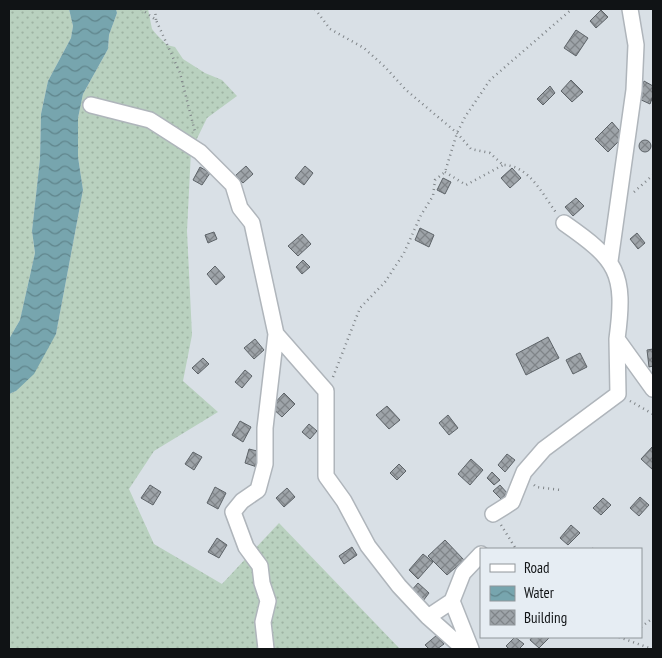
<svg xmlns="http://www.w3.org/2000/svg" width="662" height="658" font-family="'PT Sans Narrow',sans-serif">
  <style>
    .grass { fill: url(#grass-dots) }
    .water { fill: url(#water-waves) }
    .building { fill: url(#building-cross-hatch); stroke: #5d6368 }
    .lines { fill: none; stroke-linecap: round; stroke-linejoin: round }
    .street-casing { stroke: #afb5bb; stroke-width: 18 }
    .path { stroke: #7f8488; stroke-width: 2.5; stroke-dasharray: 1 4; stroke-linecap: butt }
    .street { stroke: #fff; stroke-width: 15 }
  </style>
  <defs>
    <pattern id="grass-dots" width="8" height="8" patternUnits="userSpaceOnUse" patternTransform="scale(1.25)"><rect width="8" height="8" fill="#b9d1bf"/><path d="M2 2h.1M6 6h.1" fill="none" stroke="#9eb3a3" stroke-width="1.8" stroke-linecap="round"/></pattern>
    <pattern id="water-waves" width="16" height="10" patternUnits="userSpaceOnUse" patternTransform="scale(1.25)"><rect width="16" height="10" fill="#77a5ae"/><path d="M0 5q4-4 8 0t8 0" fill="none" stroke="#60858c"/></pattern>
    <pattern id="building-cross-hatch" width="8" height="8" patternUnits="userSpaceOnUse" patternTransform="scale(1.25)"><rect width="8" height="8" fill="#9ea4a9"/><path d="M0 0l8 8M0 8l8-8" fill="none" stroke="#7f8488"/></pattern>
  </defs>
  <rect width="100%" height="100%" fill="#d9e0e6"/>
  <path class="grass" d="M9,9h60l4,17 -2,12 -23,43 -7,33 -1,45 -8,72 3,22 -15,67 -11,19z
    M116,9h32l4,20 5,6 10,10 8,2 8,12 22,14 17,7 15,16 -30,22 -16,33 -4,80 5,104 -9,46 35,31 -64,39 -25,38 25,55 68,40 57,-61 121,126h-391v-255l7,-3 40,-57 27,-144 -5,-33v-39l5,-24 25,-45 1,-14 8,-22z"/>
  <path class="water" d="M69,9h47l1,4 -8,22 -1,14 -25,45 -5,24v39l5,33 -27,144 -22,40 -18,17 -7,3v-55l11,-19 15,-67 -3,-22 8,-72 1,-45 7,-33 23,-43 2,-12z"/>
  <path class="building" d="M601,10l7,7 -12,11 -6,-7z
    M576,30l12,8 -12,18 -12,-8z
    M571,80l12,12 -11,10 -11,-11z
    M644,81l9,5v10l-3,8 -13,-6z
    M550,86l5,7 -12,12 -6,-6z
    M612,122l12,14 -16,16 -13,-13z
    M639 146a6 6 0 1 1 12 0a6 6 0 1 1-12 0Z
    M246,166l7,8 -10,9 -8,-7z
    M305,166l8,7 -9,12 -9,-7z
    M200,167l10,6 -8,12 -9,-5z
    M512,168l9,10 -11,10 -9,-10z
    M443,178l8,4 -6,12 -8,-4z
    M576,198l8,8 -11,10 -8,-9z
    M420,228l14,7 -5,12 -14,-7z
    M214,232l3,7 -9,4 -3,-8z
    M637,233l8,10 -7,6 -8,-10z
    M302,234l9,10 -13,12 -10,-10z
    M303,260l7,7 -8,7 -6,-7z
    M215,266l10,11 -9,8 -9,-11z
    M548,337l11,21 -33,17 -10,-21z
    M255,339l9,11 -10,9 -10,-11z
    M653,349v17l-4,1 -2,-17z
    M580,353l7,14 -14,7 -7,-14z
    M203,358l6,6 -11,10 -6,-6z
    M245,370l7,6 -10,12 -7,-6z
    M284,393l11,11 -13,13 -11,-10z
    M387,406l13,14 -11,9 -13,-14z
    M448,415l10,13 -9,7 -10,-12z
    M240,421l11,6 -8,15 -11,-7z
    M309,424l8,7 -7,8 -8,-7z
    M653,446v24l-12,-11z
    M249,449l12,3 -4,15 -12,-4z
    M193,452l9,5 -8,13 -9,-6z
    M507,454l8,6 -10,12 -7,-7z
    M471,459l12,11 -13,15 -12,-11z
    M399,464l7,7 -9,9 -7,-7z
    M492,472l8,8 -6,5 -7,-7z
    M150,485l11,7 -8,13 -12,-7z
    M500,485l8,9 -6,6 -9,-9z
    M215,487l11,6 -8,16 -11,-6z
    M287,488l8,9 -11,10 -8,-9z
    M640,497l9,8 -10,11 -9,-8z
    M603,498l8,7 -10,10 -8,-7z
    M571,525l9,8 -12,12 -8,-7z
    M217,538l10,7 -8,13 -11,-6z
    M445,540l19,20 -17,15 -19,-19z
    M352,547l5,8 -13,9 -5,-8z
    M423,554l10,8 -15,17 -9,-9z
    M418,583l11,10 -6,8 -12,-10z
    M437,635l7,9 -7,5h-8l-4,-4z
    M515,637l9,7 -5,5h-10l-3,-3z
    M532,637h18l-11,11 -9,-8z"/>
  <g class="lines">
    <g class="street-casing">
      <path id="street" d="M91,105l59,15 50,32 33,33 7,23 12,15 24,111 50,57v85l18,25 24,45 31,40 29,31 36,32
        M564,223c53,37 62,49 53,116l36,50
        M610,261l24,-171 2,-45 -6,-36
        M493,514l19,-12 12,-30 20,-23 74,-55 -1,-55
        M428,617l24,-16
        M266,649l-3,-27 5,-21 -6,-18 -2,-17 -14,-19 -13,-35 9,-11 16,-11 7,-26v-36l11,-94
        M471,649l-19,-48 11,-28 18,-19"/>
    </g>
    <path class="path" d="M141,9l15,11 24,53 15,59
      M155,9l1,11
      M315,9l15,20 34,19 21,19 21,23 51,43 14,16 19,4 13,12c26,0 40,30 54,49
      M445,172l21,13 37,-20
      M634,192l19,-17
      M333,377l27,-69 25,-26 19,-29 17,-38 12,-19 2,-16 10,-8 12,-39 8,-16 25,-37 82,-71
      M630,401l23,13
      M534,485l2,2 25,3
      M501,525l15,24
      M593,549l1,-1
      M641,627l12,-9
      M619,637l33,12"/>
    <use href="#street" class="street"/>
  </g>
  <rect width="662" height="658" fill="none" stroke="#101315" stroke-width="20"/>
  <rect x="480" y="548" width="162" height="90" fill="#e6edf3" stroke="#90969a"/>
  <rect x="490" y="564" width="25" height="8" fill="#ffffff" stroke="#90969a"/>
  <text x="524" y="573" font-size="15" fill="#101315">Road</text>
  <rect x="490" y="586" width="25" height="15" fill="url(#water-waves)" stroke="#90969a"/>
  <text x="524" y="598" font-size="15" fill="#101315">Water</text>
  <rect x="490" y="610" width="25" height="15" fill="url(#building-cross-hatch)" stroke="#90969a"/>
  <text x="524" y="623" font-size="15" fill="#101315">Building</text>
</svg>
